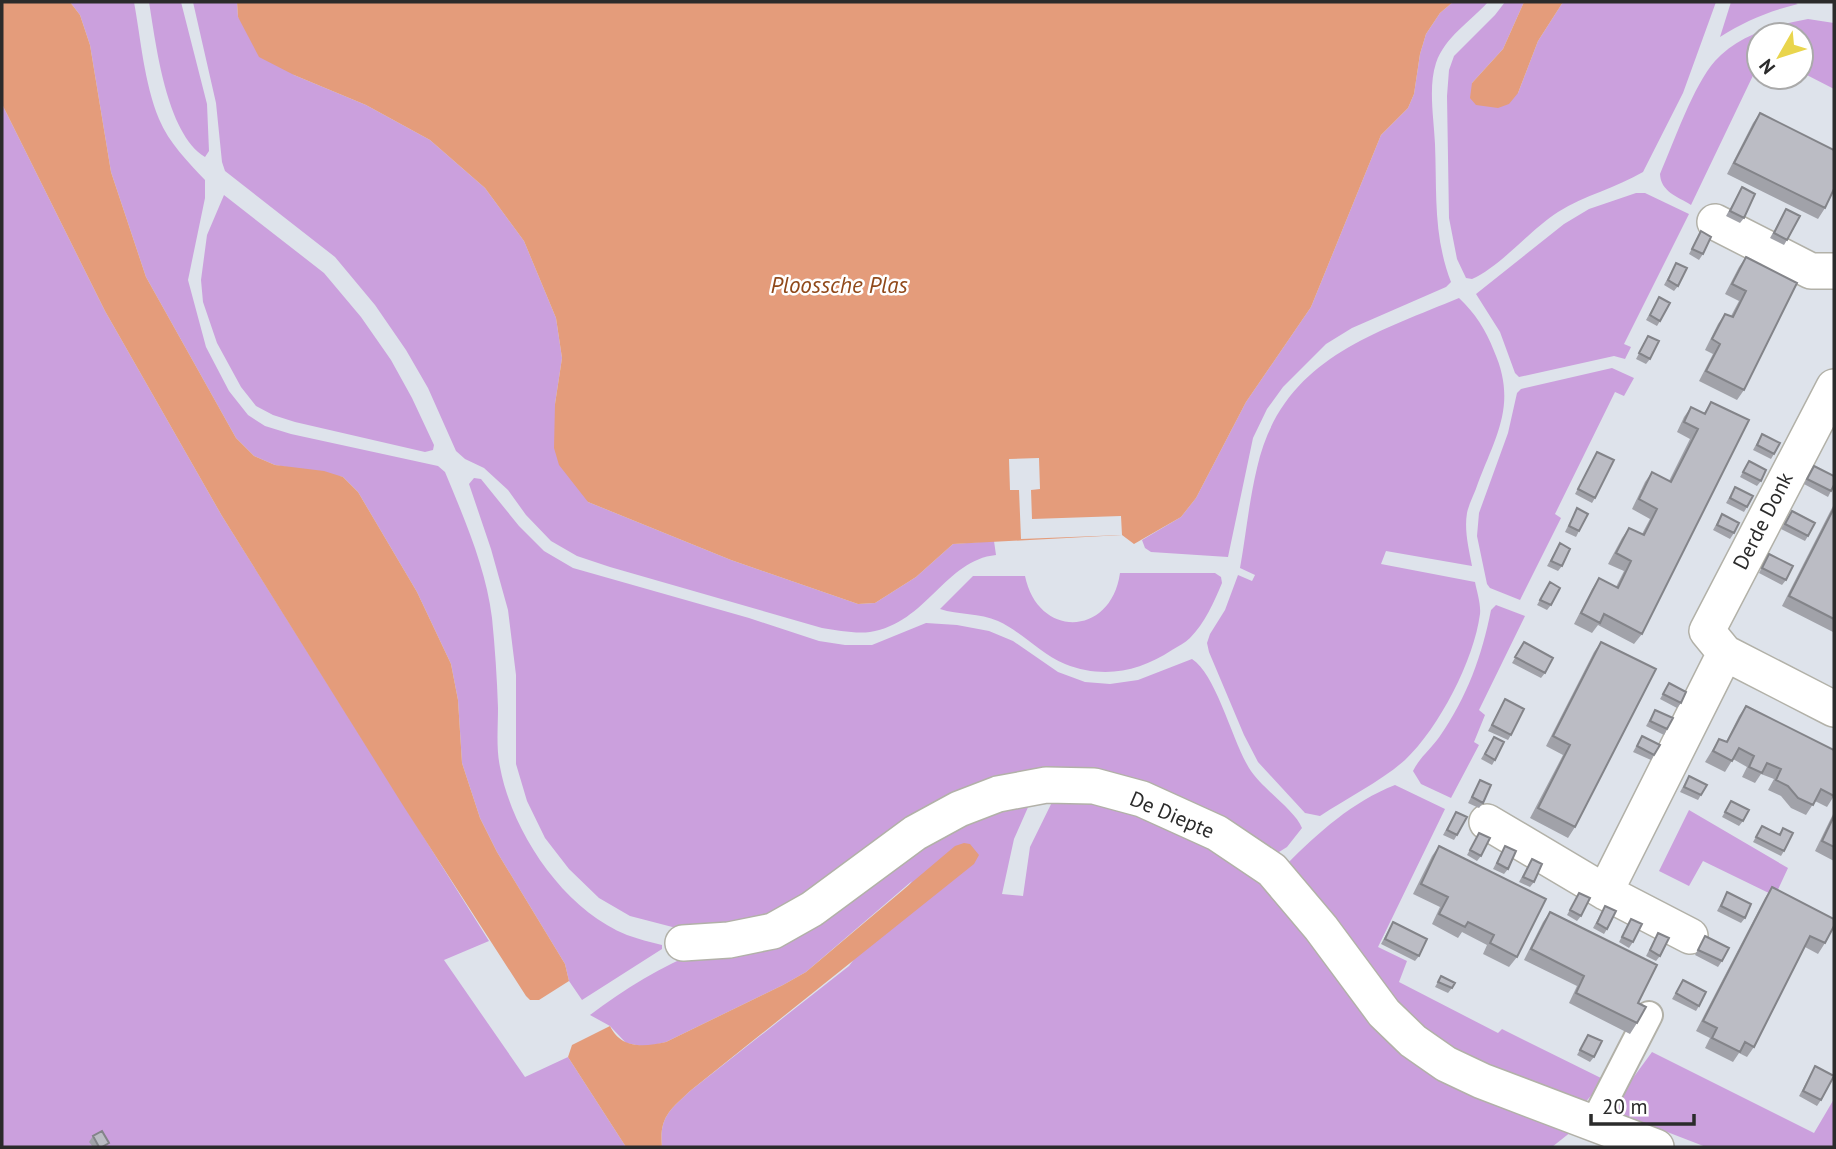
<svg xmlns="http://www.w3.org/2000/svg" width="1836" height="1149" font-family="'PT Sans',sans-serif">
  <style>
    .green { fill: #cba0dd }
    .water { fill: #e49c7b }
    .pier { fill: #dee3eb }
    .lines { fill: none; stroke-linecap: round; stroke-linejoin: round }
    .pedestrian-casing { stroke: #b2b1a8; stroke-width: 30 }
    .minor-casing { stroke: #b2b1a8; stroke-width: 38 }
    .pedestrian { stroke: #fff; stroke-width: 26 }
    .minor { stroke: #fff; stroke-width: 35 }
    .wall { fill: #a1a2a9 }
    .building { fill: #bbbcc4; stroke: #838489; stroke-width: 2 }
    .labels { text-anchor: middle; stroke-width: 5; stroke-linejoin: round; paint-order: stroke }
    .street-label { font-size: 21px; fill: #2b2b2b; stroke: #fff }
    .water-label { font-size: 23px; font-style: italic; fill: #90491a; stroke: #fff }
  </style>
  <rect width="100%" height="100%" fill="#dee3eb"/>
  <path class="green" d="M70,2h64c7,38 10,80 25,117 10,24 29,43 46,61v18l-17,82 18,67 23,44 19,24 17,11 26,8 147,32 7,6c19,46 41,96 47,146 3,30 5,60 6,90 0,19 -2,40 2,59 12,65 63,142 127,168 11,4 23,7 35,10v4l-80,51 -13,-19 -4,-17 -68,-112 -17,-34 -18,-55 -4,-63 -7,-36 -34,-72 -59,-100 -15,-15 -68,-12 -21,-9 -18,-18 -90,-161 -35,-105 -21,-127 -10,-30z
    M149,2h32l26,102 2,47 -4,6c-39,-24 -49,-113 -56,-155z
    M193,2h44l1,15 56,58 72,30 64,35 55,48 39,53 32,77 6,40 -7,46 33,98 143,58 127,44 17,-1 41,-26 37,-33 41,-3 2,14c-51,5 -69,68 -126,77 -15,2 -33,-2 -48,-4l-212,-61 -33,-11 -26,-15 -25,-26 -18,-25 -24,-22 -19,-9 -9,-8 -28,-63 -22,-38 -31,-45 -40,-48 -110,-86 -3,-9 -6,-59z
    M1453,2h35c-18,20 -43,35 -52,61 -8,24 -2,56 -1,81 2,49 -2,91 16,138l-5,5 -94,41 -26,16 -43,43 -16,22 -14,29 -25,119 -77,-5 -6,-4 -3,-8 39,-23 15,-19 50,-96 65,-95 70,-172 27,-27 6,-14 6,-40 6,-20 14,-21z
    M1505,2h19l-21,47 -31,34 46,10 20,-52 25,-39h153l-33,91 -40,79c-27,16 -58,23 -85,40 -27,17 -58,55 -86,67l-6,-1 -9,-19 -8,-41 -2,-122 2,-26 5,-14 41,-41z
    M1731,2h62l5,2c-29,7 -53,17 -78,33z
    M1808,19l26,4v66l-33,-17v-37h-42v28l-68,142c-14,-9 -30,-13 -31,-31 13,-30 34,-90 55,-113 23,-26 60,-36 93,-42z
    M2,104l103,207 117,205 267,425 -45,19 81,117 43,-20 58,90h-624z
    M1636,193h9l44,21 -65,130 7,3 -6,12 -11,-3 -95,21 -4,-4 -15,-41 -24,-38 88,-70 25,-15z
    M224,195l100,78 37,44 30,43 21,38 22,47 -1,5 -8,2 -130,-30 -22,-7 -17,-9 -15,-19 -24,-44 -14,-41 -2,-22 6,-45z
    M1459,298c16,15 27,32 35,53 23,52 3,83 -16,132 -3,10 -9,20 -11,30 -3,18 2,36 5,53l-86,-15 -5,13 94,18c2,10 6,22 5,32 -6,46 -41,114 -75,146 -25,22 -58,38 -85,56l-15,-3 -47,-51 -14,-27 -35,-83 -2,-9 3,-9 15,-24 13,-35 14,6 3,-6 -15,-7c6,-33 9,-67 17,-100 24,-107 113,-133 202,-170z
    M1612,368l22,10 -10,18 -9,-4 -60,122 6,4 -41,82 -30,-12 -3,-4 -10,-48 2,-23 29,-80 9,-40 4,-4z
    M474,478l7,1 38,47 25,25 29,17 176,50 70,23 26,4h27l54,-22 31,2 32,6 24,10 45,31 27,10 25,2 28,-4 54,-21c24,15 40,81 57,109 13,21 46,42 53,60l-15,19 -16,10 -227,-81 -274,145 -86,9 -54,-14 -31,-18 -30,-29 -24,-31 -18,-37 -11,-37v-89l-8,-65 -17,-61 -22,-65z
    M1120,573h95l6,4 1,6c-8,19 -17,40 -32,55 -5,5 -12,8 -18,12 -33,22 -69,29 -107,14 -24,-10 -43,-32 -67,-43 -18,-8 -40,-6 -58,-12l33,-33h52c13,63 86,61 95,-3z
    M1496,605l29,11 -46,94 6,5 -11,27 5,3 -28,53 -30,-14 -8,-13c6,-13 19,-23 27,-35 27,-39 42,-80 51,-126z
    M1395,785l50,24 -67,138 29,14 -8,21 99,51 4,-4 103,51 -24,27 -163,-74 -131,-169c32,-32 65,-62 108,-79z
    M1056,794l82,12 130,73 81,102 227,147 -24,19h-890c-3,-30 8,-37 28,-56l159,-125 63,-85 -106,91 -23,13 -117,57 -20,5 -20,-4 -16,-17 -20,-11c34,-26 72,-49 112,-65l219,-109 112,-45 -19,43 -12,55 21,2 7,-49z
    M1689,810l99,58 -13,28 -72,-35 -14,25 -30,-15z
    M1652,1052l162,81 20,-34v48h-128l-75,-29 -23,-6z"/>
  <path class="water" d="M2,2h68l10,13 10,30 21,127 35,105 90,161 18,18 21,9 49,6 19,6 15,15 59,100 34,72 7,36 4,63 18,55 17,34 68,112 4,17 -30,19h-9l-4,-4 -122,-189 -182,-291 -117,-205 -103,-207z
    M237,2h1216l-13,11 -14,21 -6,20 -6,40 -6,14 -27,27 -70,172 -65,95 -50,96 -15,19 -47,27 -12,-9 -169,9 -37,33 -41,26 -17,1 -127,-44 -143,-58 -29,-37 -5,-17 1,-44 7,-46 -6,-40 -32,-77 -39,-53 -55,-48 -64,-35 -72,-30 -35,-18 -21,-40z
    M1524,2h39l-25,39 -20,52 -9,11 -11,4 -22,-3 -6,-7 2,-15 31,-34z
    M964,843l6,1 9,11 -5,9 -284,227c-20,19 -31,26 -28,56h-36l-58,-90 4,-12 38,-19c11,23 34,21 56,16l117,-57 23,-13 149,-126z"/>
  <path class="pier" d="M1039,458l1,31 -9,1 1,29 89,-3 1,19 -101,4 -2,-49h-9l-1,-31z"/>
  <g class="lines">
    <g class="pedestrian-casing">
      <path id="pedestrian" d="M1593,1124l56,-109"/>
    </g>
    <g class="minor-casing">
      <path id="minor" d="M1715,222l96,49h23
        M1725,653l109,56
        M1487,822l118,70 85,44
        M1605,892l120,-239 -18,-22 127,-244
        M683,943l46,-3 44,-9 39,-22 103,-76 44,-24 39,-15 48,-9 48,1 48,13 75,34 55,37 49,58 63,85 29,28 33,23 36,17 174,66"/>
    </g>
    <use href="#pedestrian" class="pedestrian"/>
    <use href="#minor" class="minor"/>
  </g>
  <path class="wall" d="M1760,113l65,95 -7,11 -91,-45 26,-51z
    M1742,187l2,31 -4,5 -14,-7z
    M1786,209l1,31 -3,5 -14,-7z
    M1701,231l2,23 -4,6 -10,-6z
    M1746,257l-2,133 -7,10 -38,-19 14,-27 -8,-4 13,-26 7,-10 6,2 8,-15 -14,-7 14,-27z
    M1676,263l2,23 -4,5 -10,-6z
    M1659,297l1,24 -3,5 -11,-6z
    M1648,336l2,23 -4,5 -10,-5z
    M1711,402l-69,232 -8,10 -36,-19 -6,8 -18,-9 18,-35 7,-11 17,9 8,-16 -16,-7 14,-26 7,-10 13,6 8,-15 -18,-10 13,-27 7,-10 17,9 21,-42 -13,-7 7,-15 7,-10 13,6z
    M1762,434l12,20 -3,5 -18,-9z
    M1597,452l-2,46 -3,5 -17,-9z
    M1749,461l12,20 -4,5 -17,-9z
    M1814,466l17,25 -3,6 -24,-13z
    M1735,487l12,20 -3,5 -18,-9z
    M1834,504v126l-1,2 -51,-26z
    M1577,508l2,23 -3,6 -11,-5z
    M1792,511l16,25 -3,5 -24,-12z
    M1722,514l12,19 -4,6 -17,-9z
    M1560,543l2,23 -4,5 -11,-5z
    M1769,554l17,26 -4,5 -23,-12z
    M1550,582l1,23 -4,5 -10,-5z
    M1524,642l21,31 -4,5 -29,-15z
    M1601,642l-26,185 -7,11 -38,-20 33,-63 -17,-9 48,-94z
    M1669,683l12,20 -4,5 -17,-9z
    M1505,699l6,36 -3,5 -20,-9z
    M1746,706l88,90 -7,11 -12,-6 -9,14 -15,-7 -10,-12 -13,-6 6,-11 -13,-5 -6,9 -13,-6 5,-10 -14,-8 -8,13 -20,-10 14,-23 7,3 13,-26z
    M1655,710l12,19 -3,6 -18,-9z
    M1642,736l12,19 -3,5 -18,-8z
    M1494,737l1,23 -3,5 -11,-6z
    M1689,776l12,19 -3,5 -18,-8z
    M1480,780l3,23 -4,5 -11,-5z
    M1731,801l12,20 -4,5 -17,-9z
    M1456,812l1,23 -3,5 -11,-5z
    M1834,812v49l-19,-10z
    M1762,826l17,8 4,-6 1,23 -3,5 -28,-14z
    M1479,833l2,23 -4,5 -10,-6z
    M1439,846l78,111 -8,10 -26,-13 4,-9 -25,-13 -4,6 -26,-14 8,-17 -27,-13 19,-38z
    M1505,846l3,23 -4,5 -11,-5z
    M1532,859l2,23 -4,5 -11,-5z
    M1772,887l53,56 -7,11 -13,-7 -51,100 -7,10 -8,-4 -6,9 -28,-14 5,-10 -14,-7 69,-133z
    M1727,892l18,26 -4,5 -24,-12z
    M1579,893l2,23 -4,5 -10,-6z
    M1605,906l2,23 -3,5 -11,-6z
    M1550,912l88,91 -1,20 -7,11 -61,-31 8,-17 -53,-26 19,-38z
    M1631,919l2,23 -4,6 -10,-6z
    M1393,922l26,34 -4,5 -34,-17z
    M1658,933l2,23 -4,5 -10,-5z
    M1705,936l17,25 -4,6 -23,-12z
    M1441,976l11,12 -4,5 -13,-6z
    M1683,980l16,26 -3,5 -24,-12z
    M1588,1035l6,22 -4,5 -13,-7z
    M1815,1066l6,34 -4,6 -18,-10z
    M93,1136l13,11h-13l-4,-5z"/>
  <path class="building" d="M1760,113l74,37v39l-9,19 -91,-45z
    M1742,187l13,7 -11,24 -14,-7z
    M1786,209l14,7 -13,24 -13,-7z
    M1701,231l10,6 -8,17 -11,-5z
    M1746,257l51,26 -53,107 -38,-19 14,-27 -8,-5 13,-25 8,3 13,-26 -14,-7z
    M1676,263l11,5 -9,18 -10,-6z
    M1659,297l11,6 -10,18 -10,-6z
    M1648,336l11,5 -9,18 -11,-6z
    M1711,402l38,18 -107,214 -38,-20 -4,9 -19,-10 18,-35 19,10 13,-27 -15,-8 13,-25 15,7 13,-26 -18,-10 13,-27 19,10 27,-53 -14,-7 7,-15 14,7z
    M1762,434l18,9 -6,11 -17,-9z
    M1597,452l17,8 -19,38 -17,-9z
    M1749,461l17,9 -5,11 -18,-9z
    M1814,466l20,10v9l-3,6 -24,-12z
    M1735,487l18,9 -6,11 -17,-9z
    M1577,508l11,6 -9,17 -10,-5z
    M1834,508v111l-45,-23z
    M1792,511l23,12 -7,13 -23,-12z
    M1722,514l17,9 -5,10 -17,-8z
    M1560,543l10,6 -8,17 -11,-5z
    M1769,554l24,12 -7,14 -24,-12z
    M1550,582l10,6 -9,17 -11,-5z
    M1524,642l29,16 -8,15 -30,-16z
    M1601,642l55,27 -81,158 -37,-19 32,-63 -17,-9z
    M1669,683l17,9 -5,11 -18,-9z
    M1505,699l19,10 -13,26 -19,-10z
    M1746,706l88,44v46l-13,-7 -8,16 -15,-7 -10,-12 -12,-6 5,-11 -14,-6 -5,10 -13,-6 5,-11 -15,-8 -7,13 -19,-10 6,-12 8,3z
    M1655,710l18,8 -6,11 -17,-8z
    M1642,736l18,9 -6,10 -17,-9z
    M1494,737l10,5 -9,18 -10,-6z
    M1689,776l18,9 -6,10 -17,-8z
    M1480,780l11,5 -8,18 -11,-6z
    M1731,801l18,9 -6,11 -18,-9z
    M1456,812l11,5 -10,18 -10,-5z
    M1834,816v31l-12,-6z
    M1762,826l18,9 3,-7 10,5 -9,18 -28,-14z
    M1479,833l11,5 -9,18 -11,-6z
    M1439,846l107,53 -29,58 -27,-14 4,-8 -26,-13 -3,5 -26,-13 9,-17 -27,-13z
    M1505,846l11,5 -8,18 -11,-6z
    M1532,859l10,5 -8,18 -11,-5z
    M1772,887l62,32v7l-9,17 -15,-7 -56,111 -9,-5 -5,10 -28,-14 5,-10 -14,-7z
    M1727,892l24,12 -6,14 -24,-12z
    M1579,893l11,5 -9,18 -11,-6z
    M1605,906l11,5 -9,18 -10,-6z
    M1550,912l107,53 -19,38 8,4 -9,16 -61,-30 8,-17 -53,-27z
    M1631,919l11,5 -9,18 -11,-5z
    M1393,922l34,17 -8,17 -34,-17z
    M1658,933l11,5 -9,18 -10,-6z
    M1705,936l24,12 -7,13 -24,-11z
    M1441,976l14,7 -3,5 -14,-6z
    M1683,980l23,12 -7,14 -23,-13z
    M1588,1035l14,6 -8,16 -14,-7z
    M1815,1066l19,10 -13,24 -18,-9z
    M102,1131l7,12 -7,4h-3l-6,-11z"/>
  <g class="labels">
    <g class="street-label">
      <text transform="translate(1763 521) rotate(-63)" y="7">Derde Donk</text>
      <text transform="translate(1172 815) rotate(23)" y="7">De Diepte</text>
    </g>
    <g class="water-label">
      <text x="839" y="293">Ploossche Plas</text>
    </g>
  </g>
  <rect width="1836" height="1149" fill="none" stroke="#2b2b2b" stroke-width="7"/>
  <g transform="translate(1780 56) rotate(231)"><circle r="33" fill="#ffffff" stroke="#aaaaaa" stroke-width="2"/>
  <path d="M0-5L12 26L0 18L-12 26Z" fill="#e9d54d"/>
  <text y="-10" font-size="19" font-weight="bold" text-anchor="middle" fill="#2b2b2b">N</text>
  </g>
  <path d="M1591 1114v10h103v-10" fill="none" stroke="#2b2b2b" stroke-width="3.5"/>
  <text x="1602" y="1114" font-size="21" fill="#2b2b2b" stroke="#ffffff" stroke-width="5" paint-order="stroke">20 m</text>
</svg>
